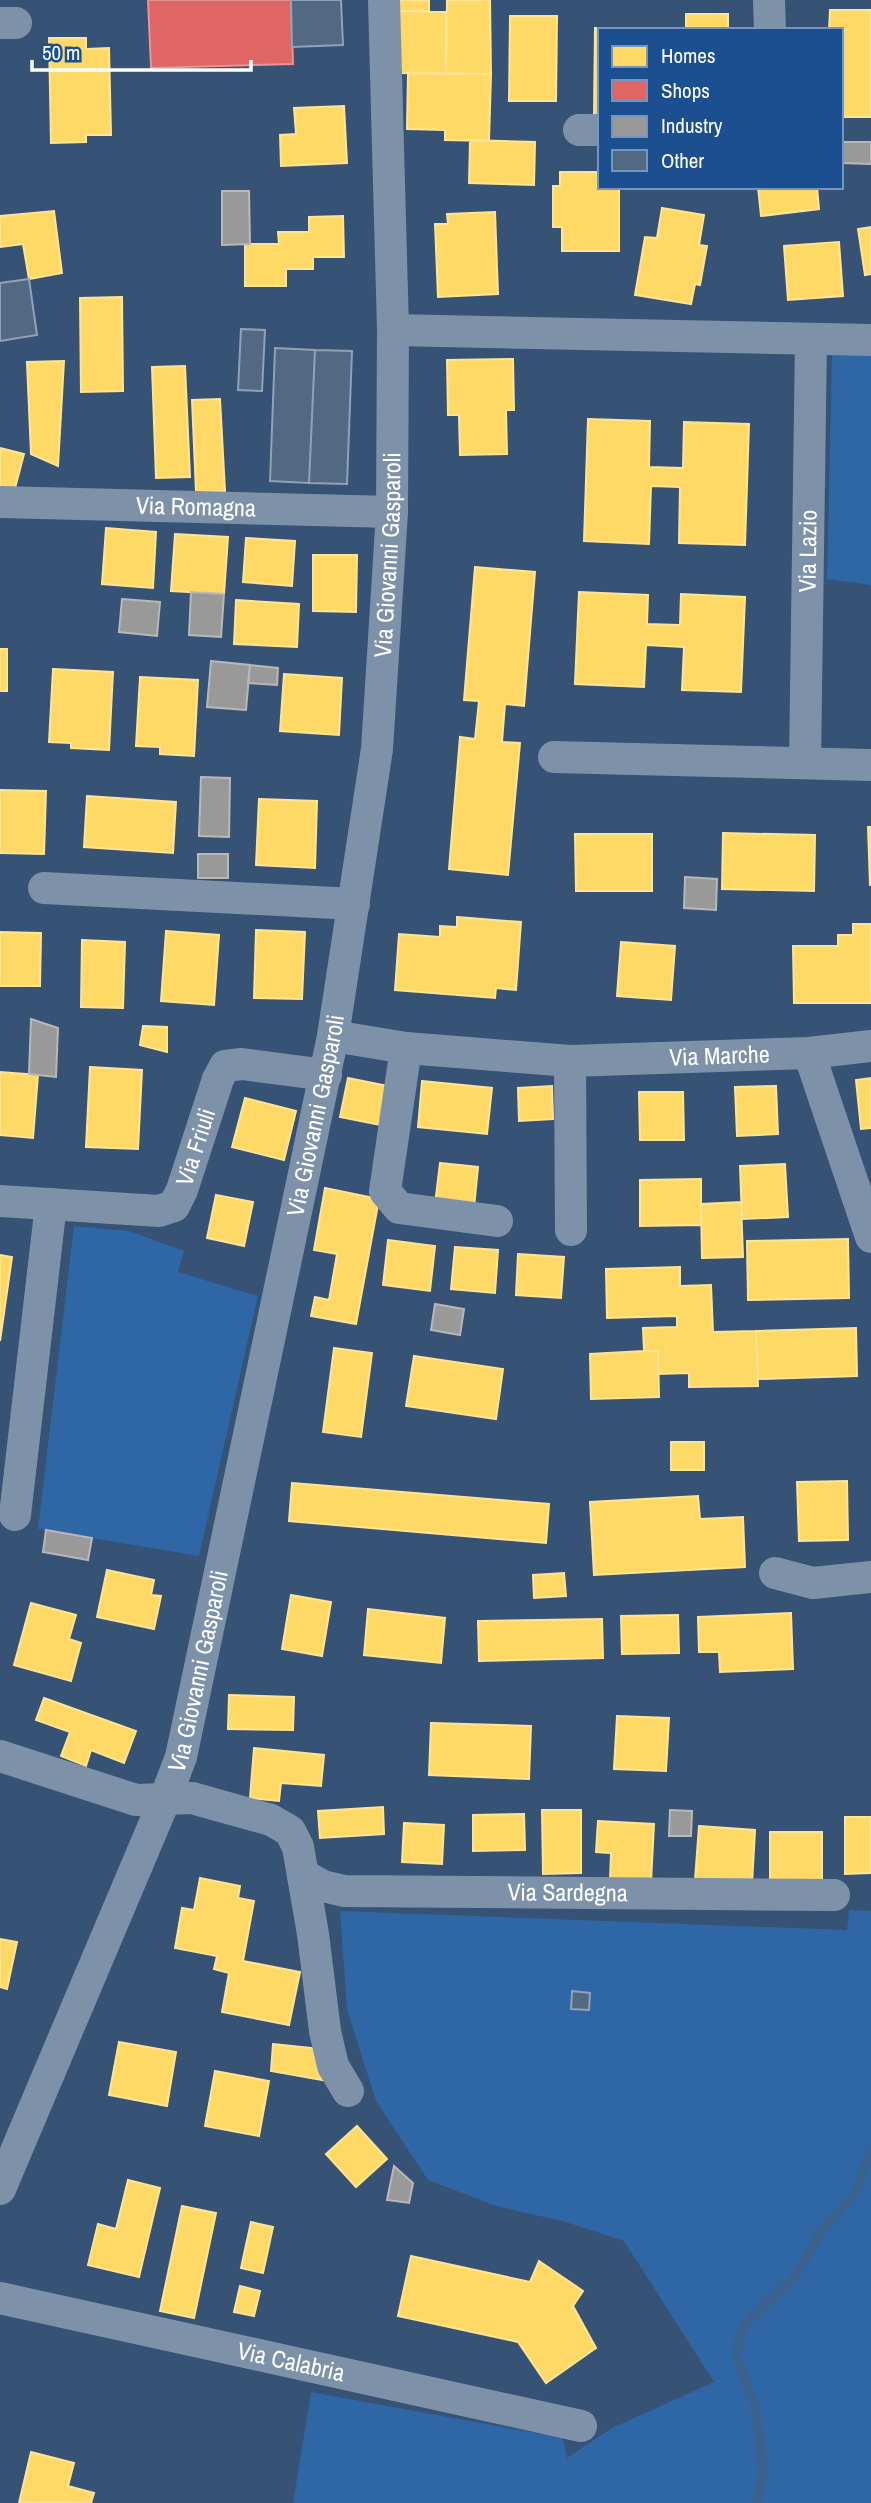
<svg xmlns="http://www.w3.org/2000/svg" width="871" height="2503" font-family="'Archivo Narrow',sans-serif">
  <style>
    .green { fill: #2f66a5 }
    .homes { fill: #ffd966; stroke: #ffe494; stroke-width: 2 }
    .shops { fill: #e06666; stroke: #e99494; stroke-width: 2 }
    .industry { fill: #999; stroke: #b8b8b8; stroke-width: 2 }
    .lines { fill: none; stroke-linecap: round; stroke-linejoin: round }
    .stream { stroke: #3b618d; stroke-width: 9 }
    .building { fill: #526984; stroke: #92a2b6; stroke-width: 2 }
    .street { stroke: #7d92a8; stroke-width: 32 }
    .labels { text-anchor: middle; stroke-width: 7; stroke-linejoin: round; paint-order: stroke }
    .street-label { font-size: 24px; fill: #fff; stroke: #1b4f8f }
  </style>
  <rect width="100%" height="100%" fill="#365274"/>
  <path class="green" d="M832,354l39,2v229l-44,-6z
    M74,1226l55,5 55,20 -6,21 80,24 -59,260 -161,-27z
    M849,1910l22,1v592h-578l18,-111 252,46 4,20 45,-30 102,-46 -90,-141 -58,-19 -70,-16 -68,-26 -52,-79 -29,-92 -7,-98 507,19z"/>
  <path class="homes" d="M398,0h31v11h-31z
    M447,0h43l1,74h-45z
    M830,10h41v107h-30v-87h-12z
    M398,11l48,1v62l-48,-1z
    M686,14h42v16h-42z
    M510,16h47l-1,85h-47z
    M595,28l50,1 -45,1v88h-6z
    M49,38h37v11l23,-1 2,87h-25v7l-35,1z
    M408,73l83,1 -2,67 -44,-1v-10l-38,-1z
    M344,106l3,57 -66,3 -1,-31 16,-1 -2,-26z
    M470,140l65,2 -1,43 -65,-2z
    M560,172h40v15h19v64h-57v-24h-9v-41h7z
    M758,187h59l2,22 -58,7z
    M662,208l42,7 -5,30 8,1 -7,39 -5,-1 -4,20 -56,-9 10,-58 12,1z
    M54,211l8,62 -33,6 -6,-35 -23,3v-31z
    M495,212l3,82 -60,3 -3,-73h13l-1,-10z
    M343,216l1,41h-31v12h-27v17h-41v-42h34l-1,-12h31v-15z
    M871,227v47l-6,1 -7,-46z
    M839,242l4,54 -55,4 -4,-54z
    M122,297l1,94 -42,1 -1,-94z
    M513,359l1,51h-8l1,44 -47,1 -1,-40h-11l-1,-55z
    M64,361l-6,105 -27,-12 -4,-92z
    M185,366l5,111 -34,1 -4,-111z
    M220,399l5,92 -29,1 -4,-92z
    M588,419l62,2 -1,46 34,1 1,-46 65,2 -4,121 -66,-2 1,-56 -29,-1 -2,58 -65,-3z
    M0,448l24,6 -10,38 -14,-1z
    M106,528l50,4 -3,56 -51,-4z
    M175,534l53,3 -4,57 -53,-3z
    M246,538l49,3 -3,45 -49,-4z
    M313,555h44l-1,57 -43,-1z
    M475,567l60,5 -11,134 -19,-2 -3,38 18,1 -12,132 -59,-6 11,-132 15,2 4,-38 -15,-1z
    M579,592l69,3 -1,29 33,1 1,-31 64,3 -4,95 -59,-2 2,-43 -38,-2 -2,42 -69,-3z
    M236,600l63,4 -2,43 -63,-3z
    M0,649h7v42h-7z
    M53,669l60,3 -4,78 -38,-2v-5l-22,-1z
    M284,674l58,4 -3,57 -59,-4z
    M140,677l58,3 -4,76 -34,-2v-7l-24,-1z
    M0,790l46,1 -2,63 -44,-1z
    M87,796l89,6 -3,51 -89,-6z
    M259,799l58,2 -2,67 -59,-3z
    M868,827h3v58h-1z
    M723,833l92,2 -1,56 -92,-2z
    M575,834h77v57h-76z
    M457,917l64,5 -5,68 -20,-2 -1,10 -100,-8 4,-56 41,3v-11l17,1z
    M853,924h18v79h-77l-1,-57h45v-11h15z
    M256,930l49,2 -3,67 -48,-1z
    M166,931l53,4 -5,70 -53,-4z
    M0,932l41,1 -1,53h-40z
    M82,940l43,2 -2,66 -42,-1z
    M621,942l54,4 -4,54 -54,-4z
    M143,1026l24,1v25l-27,-7z
    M90,1067l52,3 -4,79 -52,-2z
    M0,1072l38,3 -5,63 -33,-3z
    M348,1078l40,8 -7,39 -41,-8z
    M871,1078v50l-10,1 -5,-49z
    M422,1081l70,7 -5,46 -69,-7z
    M552,1086l1,33 -34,2 -1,-33z
    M776,1086l2,48 -41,2 -2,-49z
    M639,1092h44l1,48h-44z
    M245,1098l51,13 -12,49 -52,-13z
    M440,1163l38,4 -4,41 -39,-4z
    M785,1164l3,53 -46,2 -2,-53z
    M701,1179v46l-61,1v-46z
    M325,1188l54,11 -23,125 -45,-8 4,-19 14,3 8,-46 -23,-4z
    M216,1195l37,7 -9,44 -37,-8z
    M741,1202l2,55 -41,1 -1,-54z
    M848,1239l1,59 -101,2 -1,-59z
    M388,1240l47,6 -5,45 -47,-6z
    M455,1247l43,3 -3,43 -44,-4z
    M518,1254l46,3 -3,41 -45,-3z
    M0,1255l12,2 -12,84z
    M680,1267v19l31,-1 2,47 43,-1 2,55 -69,1v-14l-31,1v-23h-14l-1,-23 34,-1v-11l-70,2 -1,-49z
    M856,1328l1,48 -99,3 -2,-48z
    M334,1348l38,5 -11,84 -38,-5z
    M644,1351h14l1,46 -68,2 -1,-45z
    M414,1356l89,13 -7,50 -90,-13z
    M671,1442h33v28h-33z
    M847,1481l1,59 -49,1 -2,-59z
    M292,1483l257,21 -3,39 -257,-22z
    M698,1496l2,23 43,-2 2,50 -151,8 -4,-73z
    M107,1570l47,10 -3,15 10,1 -7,33 -57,-12z
    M564,1573l2,23 -32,2 -1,-23z
    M291,1595l40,7 -9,54 -40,-7z
    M31,1603l45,12 -7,24 12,4 -10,38 -57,-16z
    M368,1609l77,9 -4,45 -77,-8z
    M791,1613l2,56 -73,3 -1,-20h-20l-1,-35z
    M678,1615l1,38 -57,1 -1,-38z
    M602,1619l1,39 -124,3 -1,-40z
    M229,1695l65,2 -1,33 -65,-1z
    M44,1698l92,33 -12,32 -33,-13 -5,16 -25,-10 9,-24 -34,-12z
    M617,1716l52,2 -3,53 -52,-2z
    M431,1723l100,3 -2,53 -100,-4z
    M254,1748l70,7 -3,31 -40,-3 -2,18 -29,-3z
    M383,1807l1,27 -64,4 -2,-27z
    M542,1810h39v63l-38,1z
    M524,1814l1,36 -52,1v-36z
    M845,1817h26v56l-26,1z
    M598,1821l56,3 -3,58 -41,-2 1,-27 -15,-1z
    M404,1823l40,2 -2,39 -40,-2z
    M699,1826l56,4 -3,54 -57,-4z
    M770,1832h52v48h-52z
    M200,1878l40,8 -2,12 16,3 -11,60 57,11 -11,53 -67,-13 7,-39 -15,-4 3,-13 -42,-8 7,-40 12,2z
    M0,1939l17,3 -10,47 -7,-2z
    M119,2042l57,10 -9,54 -58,-11z
    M273,2044l47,5 13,33 -62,-11z
    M215,2071l54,10 -10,55 -54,-10z
    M357,2126l30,33 -31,28 -30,-33z
    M128,2180l32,8 -21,89 -51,-12 10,-41 18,5z
    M182,2206l34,7 -22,105 -34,-7z
    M251,2222l22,5 -10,46 -22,-5z
    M411,2256l119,26 9,-21 44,30 -10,15 23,42 -50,35 -28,-41 -120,-26z
    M240,2286l20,5 -6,25 -20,-4z
    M31,2452l43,11 -6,23 26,7 -3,10h-72z"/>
  <path class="shops" d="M148,0h143l2,64 -142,4z"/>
  <path class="industry" d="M841,142h30v22l-30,-1z
    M222,191h27l1,53 -28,1z
    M191,592l33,2 -3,43 -32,-2z
    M122,599l38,3 -3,34 -38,-4z
    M211,661l39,4 -4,45 -39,-3z
    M250,665l28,3 -1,17 -29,-2z
    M201,777l29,1 -1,59 -30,-1z
    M198,854h30v24h-30z
    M685,877l32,2 -1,31 -32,-2z
    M31,1019l27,9 -2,49 -27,-3z
    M435,1304l29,5 -4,26 -29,-5z
    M46,1530l46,8 -4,22 -45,-8z
    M670,1810l22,1 -1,25h-22z
    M394,2166l19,17 -4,20 -22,-3z"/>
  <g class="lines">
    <path class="stream" d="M757,2503l6,-34 -8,-63 -19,-51 6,-28 53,-50 26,-46 35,-39 15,-43"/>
  </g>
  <path class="building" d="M291,0h50l2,45 -51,2z
    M29,279l8,56 -37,6v-58z
    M241,329l24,1 -3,61 -24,-1z
    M275,348l40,2 -6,133 -39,-2z
    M315,350l37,1 -5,133 -38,-1z
    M572,1991l18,2 -1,17 -18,-1z"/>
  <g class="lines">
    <g class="street">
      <path d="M769,0l1,30"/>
      <path d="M0,23h16"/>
      <path d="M579,130h21"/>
      <path d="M393,330l478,10"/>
      <path id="s1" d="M0,502l392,10"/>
      <path d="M554,757l317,8"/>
      <path id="s2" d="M805,763l6,-423"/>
      <path d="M44,888l310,16"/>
      <path id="s3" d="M333,1036l73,12 164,13 239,-8 62,-7"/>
      <path d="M406,1048l-21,143 14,17 98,13"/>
      <path d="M809,1053l62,184"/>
      <path d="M570,1061l1,169"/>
      <path id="s4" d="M0,1201l159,10 15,-5 8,-16 36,-111 7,-13 17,-2 84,11"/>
      <path d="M15,1515l36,-311"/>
      <path d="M775,1573l38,10 58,-6"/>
      <path d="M0,1756l136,44 56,-2 79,22 19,11 8,16 15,87 12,97 8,35 15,25"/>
      <path id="s5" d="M303,1875l20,11 21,5 490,4"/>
      <path id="s6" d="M0,2189l165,-390 16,-42 152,-721 44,-287 15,-237 1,-182 -9,-330"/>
      <path id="s7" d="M0,2298l581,128"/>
    </g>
  </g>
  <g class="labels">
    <g class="street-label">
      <text dy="8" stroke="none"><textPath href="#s1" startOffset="196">Via Romagna</textPath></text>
      <text dy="8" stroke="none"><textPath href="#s2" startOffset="212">Via Lazio</textPath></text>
      <text dy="8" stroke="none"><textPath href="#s6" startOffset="1690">Via Giovanni Gasparoli</textPath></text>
      <text dy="8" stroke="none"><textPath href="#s3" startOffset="388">Via Marche</textPath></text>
      <text dy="8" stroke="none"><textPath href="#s6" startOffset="1124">Via Giovanni Gasparoli</textPath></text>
      <text dy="8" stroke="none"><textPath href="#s4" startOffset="238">Via Friuli</textPath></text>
      <text dy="8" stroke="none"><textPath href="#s6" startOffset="556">Via Giovanni Gasparoli</textPath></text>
      <text dy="8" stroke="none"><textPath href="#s5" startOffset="268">Via Sardegna</textPath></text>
      <text dy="8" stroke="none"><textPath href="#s7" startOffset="298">Via Calabria</textPath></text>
    </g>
  </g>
  <rect x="598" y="28" width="245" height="161" fill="#1b4f8f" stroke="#7695bc" stroke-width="2"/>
  <rect x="612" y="46" width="35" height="21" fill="#ffd966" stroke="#7695bc" stroke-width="2"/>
  <text x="661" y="63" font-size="21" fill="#ffffff">Homes</text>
  <rect x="612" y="80" width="35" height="21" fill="#e06666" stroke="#7695bc" stroke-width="2"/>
  <text x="661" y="98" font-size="21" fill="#ffffff">Shops</text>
  <rect x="612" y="116" width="35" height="21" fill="#999999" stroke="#7695bc" stroke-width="2"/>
  <text x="661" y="133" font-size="21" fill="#ffffff">Industry</text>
  <rect x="612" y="150" width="35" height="21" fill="#526984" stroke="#7695bc" stroke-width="2"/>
  <text x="661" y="168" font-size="21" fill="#ffffff">Other</text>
  <path d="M32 60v10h219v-10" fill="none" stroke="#ffffff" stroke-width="3.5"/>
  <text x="42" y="60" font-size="21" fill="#ffffff" stroke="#1b4f8f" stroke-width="5" paint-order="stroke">50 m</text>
</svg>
